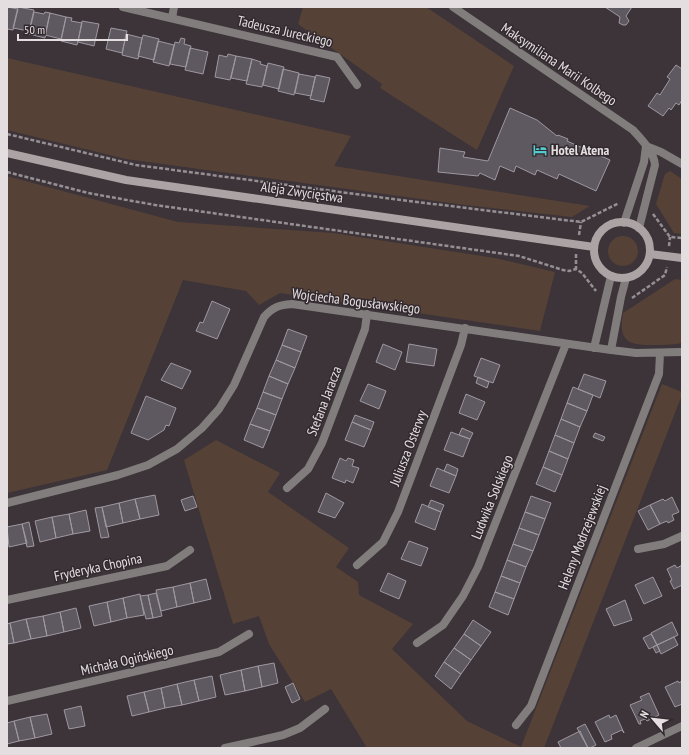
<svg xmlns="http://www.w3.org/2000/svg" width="689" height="755" font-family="'PT Sans Narrow',sans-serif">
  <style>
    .green { fill: #564137 }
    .building { fill: #5e5860; stroke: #9f98a1 }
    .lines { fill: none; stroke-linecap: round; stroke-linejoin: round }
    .path { stroke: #968f93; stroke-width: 2.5; stroke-dasharray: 4 2; stroke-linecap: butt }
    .minor { stroke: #827d7d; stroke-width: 8 }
    .secondary { stroke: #aca4a4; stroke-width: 8 }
    .labels { text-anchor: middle; stroke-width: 3; stroke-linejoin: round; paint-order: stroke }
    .street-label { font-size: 14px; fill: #e4dee1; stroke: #322a2e }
    .poi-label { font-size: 14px; font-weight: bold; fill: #e4dee1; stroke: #322a2e; text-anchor: start }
  </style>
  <rect width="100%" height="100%" fill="#3c3438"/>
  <path class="green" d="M303,7h123l88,59 -37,84 -97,-62 2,-4 -84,-60z
    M7,58l344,78 -17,30 256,40 -18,11 -107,-12 -339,-46 -119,-29z
    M670,171l12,8v55l-8,-1 -18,-29 9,-30z
    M7,176l171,46 155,11 162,25 60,14 -15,59 -260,-38 -21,12 -13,-14 -63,-11 -76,190 -100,23z
    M608 251a15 15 0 1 1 30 0a15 15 0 1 1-30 0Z
    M675,279l7,1v63c-10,2 -19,2 -28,2 -26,1 -36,-4 -31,-32z
    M662,384l20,8v3l-138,353h-177l-36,-59 -26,13 -36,-58 -10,-28 -26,8 -49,-164 32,-20 64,33 -12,19 81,56 -13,19 22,15 1,13 54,29 -21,25 75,72 54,26z"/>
  <path class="building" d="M7,7l11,2 -5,21 -6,-1z
    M18,7l16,3 -5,21 -16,-3z
    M605,7h27l-6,9 3,5 -3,4h-3l-4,-2 1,-6z
    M34,12l10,2 1,-2 5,1 -5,25 -16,-4z
    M50,13l16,4 -5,22 -16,-4z
    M66,17l6,1 -1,3 11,2 -5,22 -16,-4z
    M82,21l17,3 -5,22 -16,-4z
    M111,28l16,3 -5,22 -16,-4z
    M126,34l16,4 -4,21 -16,-4z
    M143,35l16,4 -5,21 -16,-4z
    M181,38l4,1 -1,5 7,2 -5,21 -16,-3 5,-22 4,1z
    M158,41l16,4 -5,21 -16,-4z
    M190,48l18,4 -5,22 -18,-4z
    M228,54l8,2 -6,24 -15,-3 4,-22 8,2z
    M236,56l16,3 -5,22 -16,-3z
    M252,59l9,3 -1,2 7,2 -5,21 -16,-3z
    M268,63l16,4 -5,22 -16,-4z
    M676,65l6,4v31l-3,5 -3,-2 -5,7 -2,-2 -6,8 -15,-10 9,-13 3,2 10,-16 -3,-2z
    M283,69l16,4 -5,22 -16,-4z
    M299,74l16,3 -4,19 -16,-3z
    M316,75l14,3 -6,24 -14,-3z
    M510,108l27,12 20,16 1,-1 10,4 -1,2 43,19 -14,31 -37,-17 -2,5 -20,-9 -2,5 -19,-9 -2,6 -14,-6 -5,14 -15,-7 -2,3 -40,-4 2,-24 25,4 -2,5 25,4z
    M212,301l18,8 -13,30 -21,-8 4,-9 3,1z
    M288,329l19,7 -6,16 -19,-7z
    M383,344l19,8 -7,18 -19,-8z
    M409,344l28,5 -3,17 -28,-4z
    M282,345l19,7 -6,16 -19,-8z
    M481,358l19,7 -7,18 -19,-7z
    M276,360l19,8 -7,16 -19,-8z
    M171,363l20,8 -9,18 -21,-9z
    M584,374l22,7 -6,17 -22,-9z
    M269,376l19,8 -6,15 -19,-7z
    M478,377l11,5 -2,6 -11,-5z
    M368,384l18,7 -7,18 -19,-8z
    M573,387l20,8 -6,16 -20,-8z
    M263,392l19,7 -6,16 -19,-7z
    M466,394l19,8 -8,18 -18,-7z
    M146,396l30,12 -7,18 -3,-1 -2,5 -16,10 -17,-7z
    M567,403l20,8 -7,16 -19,-8z
    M257,408l19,7 -6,16 -20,-7z
    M355,415l19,7 -3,8 -19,-8z
    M561,419l19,8 -6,16 -19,-8z
    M352,422l19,8 -7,17 -19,-7z
    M250,424l20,7 -7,17 -19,-8z
    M462,428l11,5 -3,6 -11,-4z
    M451,432l19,7 -7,18 -19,-7z
    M595,433l10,4 -2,4 -10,-4z
    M555,435l19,8 -6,16 -19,-8z
    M549,451l19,8 -6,16 -19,-8z
    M340,458l6,3 2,-3 6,2 -2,6 7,2 -6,15 -7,-3 -1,3 -13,-5z
    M447,464l11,5 -2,7 -12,-5z
    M543,467l19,8 -7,17 -19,-8z
    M437,468l19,8 -7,17 -19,-7z
    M326,493l18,10 -9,15 -17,-6z
    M155,495l4,20 -19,4 -5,-20z
    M193,496l4,11 -12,4 -4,-11z
    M531,496l20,7 -6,16 -20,-7z
    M672,497l7,15 -7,3 2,5 -6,3 -1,-2 -7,3 -10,-19 13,-6 2,2z
    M135,499l5,20 -17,4 -4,-20z
    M431,500l13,5 -3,7 -13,-5z
    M119,503l4,20 -17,4 -4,-20z
    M422,504l19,8 -6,18 -20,-8z
    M650,505l10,19 -12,6 -10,-19z
    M102,507l7,30 -8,1 -6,-30z
    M86,510l4,21 -17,3 -4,-20z
    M525,512l20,7 -6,16 -20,-7z
    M69,514l4,20 -17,4 -4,-21z
    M52,517l4,21 -16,4 -5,-21z
    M29,522l5,24 -7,1 -5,-23z
    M22,524l5,19 -18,4 -2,-20z
    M519,528l20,7 -6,16 -20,-7z
    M409,541l19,7 -7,18 -20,-7z
    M513,544l20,7 -7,16 -19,-7z
    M507,560l19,7 -6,16 -19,-7z
    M675,565l2,3 5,-3v20l-8,4 -4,-8 2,-1 -5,-11z
    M388,573l18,8 -7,18 -19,-8z
    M501,576l19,7 -6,16 -19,-7z
    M653,577l9,19 -18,8 -9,-19z
    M206,579l5,20 -17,4 -4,-20z
    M190,583l4,20 -17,4 -4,-20z
    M173,587l4,20 -16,4 -5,-21z
    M495,592l19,7 -6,16 -19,-8z
    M156,593l6,23 -9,2 -5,-23z
    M140,594l4,21 -17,3 -4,-20z
    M148,595l5,23 -7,1 -6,-23z
    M123,598l4,20 -16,4 -4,-20z
    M625,600l7,20 -18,6 -8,-17z
    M107,602l4,20 -17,4 -5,-20z
    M76,608l5,20 -17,4 -4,-20z
    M60,612l4,20 -17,4 -4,-20z
    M43,616l4,20 -16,3 -5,-20z
    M26,619l5,20 -17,4 -4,-20z
    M473,620l18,12 -10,14 -17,-12z
    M672,622l6,13 -21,10 -6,-12z
    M10,623l4,20 -7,1v-20z
    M464,634l17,12 -10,14 -17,-12z
    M651,634l6,11 -8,4 -6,-11z
    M674,637l4,8 -17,9 -4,-9z
    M657,645l3,6 -4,2 -3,-6z
    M454,648l17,12 -10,14 -17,-12z
    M444,662l17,12 -10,15 -16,-13z
    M274,663l4,20 -16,4 -4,-21z
    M258,666l4,21 -17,4 -4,-21z
    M241,670l4,21 -20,4 -5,-20z
    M212,676l4,21 -17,4 -5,-21z
    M194,680l5,21 -17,4 -5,-21z
    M678,681l1,2 3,-2v23l-7,3 -10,-20z
    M293,683l7,16 -8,4 -7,-16z
    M177,684l5,21 -17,3 -4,-20z
    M161,688l4,20 -16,4 -5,-20z
    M144,692l5,20 -17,4 -5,-20z
    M649,693l10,22 -12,6 -2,-2 -5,2 1,3h-2l-9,-19 12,-5 -2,-3z
    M81,706l4,20 -16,3 -5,-19z
    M47,714l5,20 -17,4 -5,-21z
    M609,715l1,3 6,-3 8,18 -2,-3 -11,5 1,4 -7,3 -10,-20z
    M30,717l5,21 -16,3 -5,-20z
    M14,721l5,20 -12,3v-21z
    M585,724l11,21 -6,3h-2l-11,-20z
    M580,731l8,17h-27l-3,-6z"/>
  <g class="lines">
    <path class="path" d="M7,134l129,31 265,35 180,22 38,-19
      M7,172l81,21 67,12 364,51 44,14 6,1 7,-2 6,4 14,18
      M653,214l17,23 12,1
      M579,235l2,-13
      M669,246l1,-9
      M576,254v15
      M632,298l33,-23 2,-8"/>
    <path class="minor" d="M123,7l214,50 20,28
      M453,7l180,123c9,10 21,22 22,35l-16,63
      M172,18l2,-11
      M646,146l15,6 21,12
      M624,223l20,-61 2,-16
      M594,348l17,-72
      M611,350l10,-53 5,-19
      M287,488l21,-19 14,-26 43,-114 2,-15
      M7,503l111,-28 30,-10 29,-16 25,-21 17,-19 15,-24 30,-68c9,-10 15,-12 28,-13l319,46 25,3 46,-1
      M638,549l26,-5 18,-8
      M357,565l26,-23 15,-30 63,-167 4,-17
      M7,600l160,-34 23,-16
      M417,643l26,-18 20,-29 15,-29 88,-223
      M7,701l212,-49 30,-18
      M516,725l15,-19 128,-332 1,-21
      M225,748l58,-13 17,-7 25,-19
      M636,748l46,-22"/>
    <path class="secondary" d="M7,153l119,27 468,67
      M594 250a28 28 0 1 1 56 0a28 28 0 1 1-56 0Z
      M650,254l32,4"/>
  </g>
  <defs>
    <g id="hotel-bare" transform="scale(1.08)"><path d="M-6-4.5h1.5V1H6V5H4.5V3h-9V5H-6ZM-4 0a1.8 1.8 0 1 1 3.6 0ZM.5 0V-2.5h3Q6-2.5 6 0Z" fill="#52ccd0" stroke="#322a2e" stroke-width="2.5" paint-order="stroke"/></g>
  </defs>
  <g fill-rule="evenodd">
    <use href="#hotel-bare" x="540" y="150"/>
  </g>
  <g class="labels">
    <g class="street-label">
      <text transform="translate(285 31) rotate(13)" y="5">Tadeusza Jureckiego</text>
      <text transform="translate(559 64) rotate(34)" y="5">Maksymiliana Marii Kolbego</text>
      <text transform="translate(302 192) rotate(8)" y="5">Aleja Zwycięstwa</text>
      <text transform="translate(356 301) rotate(7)" y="5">Wojciecha Bogusławskiego</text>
      <text transform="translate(324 401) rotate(-69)" y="5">Stefana Jaracza</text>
      <text transform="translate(408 448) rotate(-69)" y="5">Juliusza Osterwy</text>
      <text transform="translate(492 497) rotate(-68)" y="5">Ludwika Solskiego</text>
      <text transform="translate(582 537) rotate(-69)" y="5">Heleny Modrzejewskiej</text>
      <text transform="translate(98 567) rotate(-12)" y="5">Fryderyka Chopina</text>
      <text transform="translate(127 660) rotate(-13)" y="5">Michała Ogińskiego</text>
    </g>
    <g class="poi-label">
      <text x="551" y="155">Hotel Atena</text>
    </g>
  </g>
  <rect width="689" height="755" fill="none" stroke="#e4dee1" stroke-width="16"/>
  <g transform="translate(653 719) rotate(298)" stroke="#322a2e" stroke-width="3" paint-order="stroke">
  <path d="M0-3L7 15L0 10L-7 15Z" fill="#e4dee1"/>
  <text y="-6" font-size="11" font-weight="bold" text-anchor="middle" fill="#e4dee1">N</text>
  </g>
  <path d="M18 34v6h109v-6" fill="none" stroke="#e4dee1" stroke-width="2"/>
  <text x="24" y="34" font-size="12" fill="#e4dee1" stroke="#322a2e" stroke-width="3" paint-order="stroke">50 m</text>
</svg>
